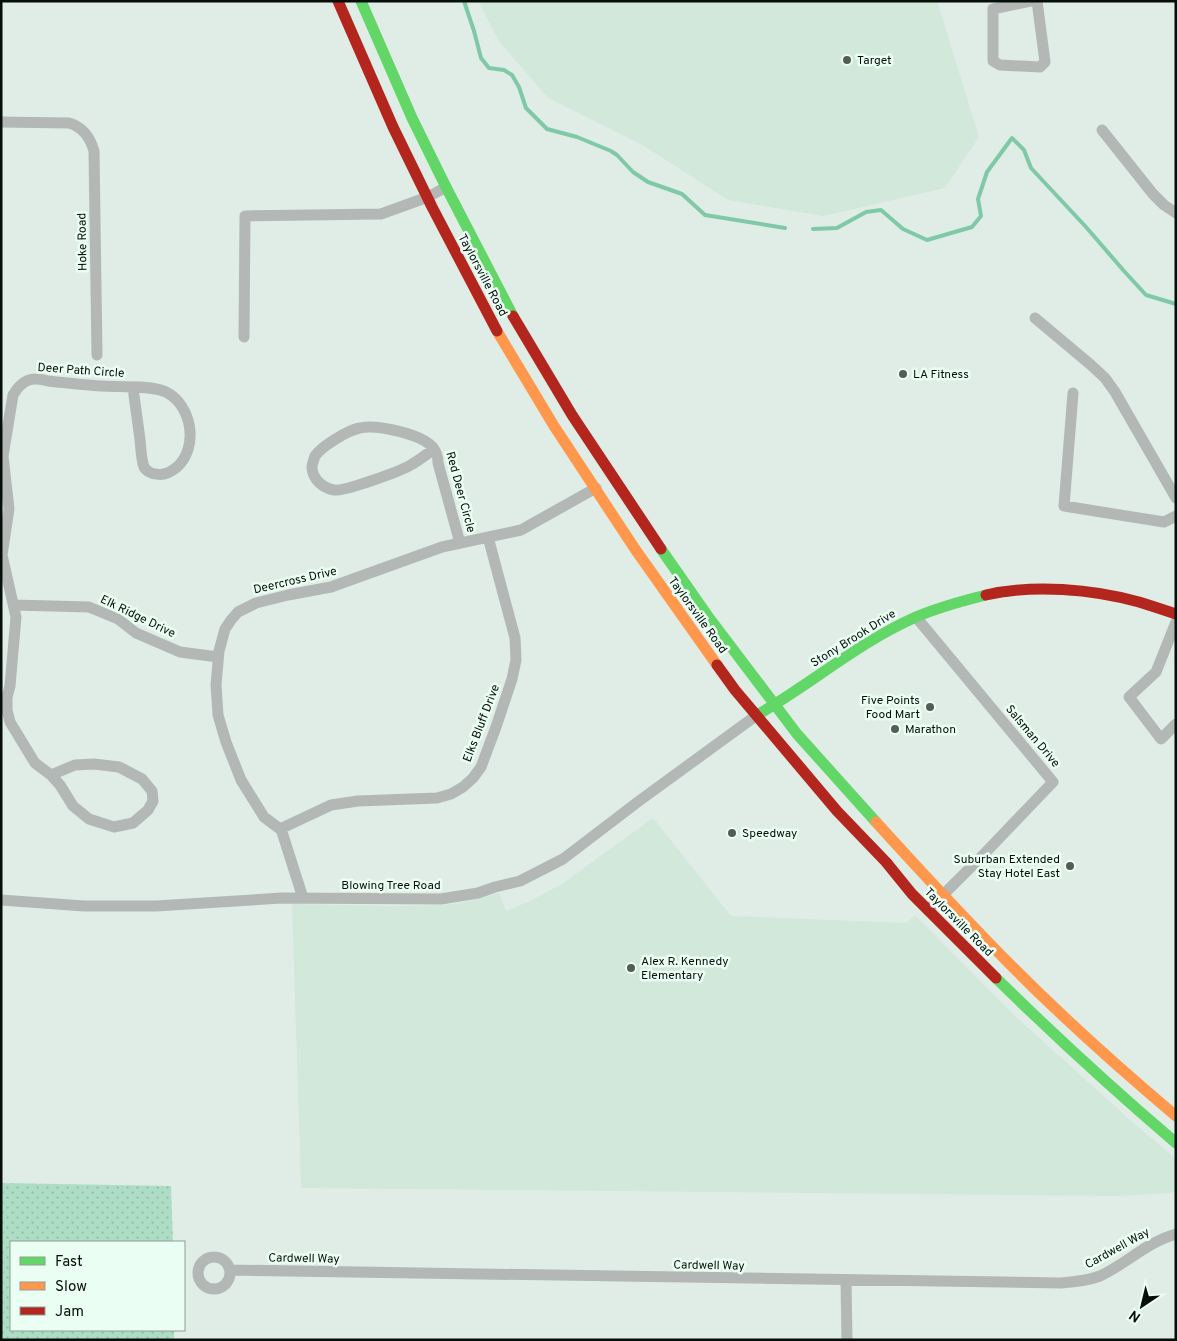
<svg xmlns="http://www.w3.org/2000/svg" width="1177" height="1341" font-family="Overpass,sans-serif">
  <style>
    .built { fill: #d1e8db }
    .grass { fill: url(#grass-dots) }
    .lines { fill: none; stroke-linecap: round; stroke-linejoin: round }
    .stream { stroke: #7fc9a7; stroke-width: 4 }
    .street { stroke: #b3b8b6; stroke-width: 11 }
    .fast { stroke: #63d668; stroke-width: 11 }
    .slow { stroke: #ff974d; stroke-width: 11 }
    .jam { stroke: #b3261e; stroke-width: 11 }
    .poi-dot { fill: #535c57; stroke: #ebfef4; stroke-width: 2 }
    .labels { text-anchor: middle; stroke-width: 5; stroke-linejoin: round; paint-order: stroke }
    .poi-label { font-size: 12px; fill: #070e0a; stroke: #ebfef4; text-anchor: start }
    .street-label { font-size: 12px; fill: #070e0a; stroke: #ebfef4 }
  </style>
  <defs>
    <pattern id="grass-dots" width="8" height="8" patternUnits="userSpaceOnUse" patternTransform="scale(1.25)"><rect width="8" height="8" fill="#addec5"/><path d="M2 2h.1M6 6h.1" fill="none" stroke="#93bda8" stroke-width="1.8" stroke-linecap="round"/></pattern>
  </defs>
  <rect width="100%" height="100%" fill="#e0ede6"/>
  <path class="built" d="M478,1h459l42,136 -34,51 -122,28 -95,-16 -84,-54 -96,-48 -49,-57z
    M653,818l78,98 176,7 8,-8 98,99 117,106 46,39v31l-6,3 -51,3 -818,-8 -9,-284 102,2 50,-1 16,-2 39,-10 7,18 24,-10 32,-17z"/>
  <path class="grass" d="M1,1183l170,3 2,56h-162v88h163v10h-173z"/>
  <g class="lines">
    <path class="stream" d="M464,1l10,30 7,27 8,10 15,2 8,5 7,12 7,21 21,21 30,8 34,14 6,4 16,17 15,10 34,12 23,21 80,13
      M813,229l24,-1 29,-16 15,-2 22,19 24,11 45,-13 9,-11 -3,-17 9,-27 25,-34 12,12 7,18 55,59 38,44 22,24 30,9"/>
    <path class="street" d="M1031,1l-38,8v52l7,4 40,2 5,-5 -8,-61
      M1,122l68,1c14,4 21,14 25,28l3,204
      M1102,130l51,64 11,11 12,8
      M1035,318l56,47 14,13 10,14 61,106
      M244,337l1,-121 136,-2 47,-17 18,-10
      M1073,393l-9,113 100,16 12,-6
      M434,449c-8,6 -16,12 -25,17 -11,6 -66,26 -75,24 -11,-2 -22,-11 -22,-23 0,-3 2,-8 3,-11 7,-10 33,-26 45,-28 16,-4 64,6 74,21 3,4 4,9 4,14l22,80
      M14,605l75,2 29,12 18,14 44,19 38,5
      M916,617l137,165 -68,71 -57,57
      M1176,622l-20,50 -27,25 32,42 15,-15
      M51,775l24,-10 19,-1 25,3 23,12 10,12 1,10 -5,9 -15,13 -19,4 -25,-8 -16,-13 -13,-21 -9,-10 -16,-12 -25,-41 -3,-12v-13l3,-11 6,-69 -14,-62 7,-46 -6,-53 10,-61c9,-15 18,-19 35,-14 18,2 36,4 53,5 17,1 51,-1 65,6 26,13 33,55 11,75 -6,5 -13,9 -21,7 -4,0 -10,-3 -12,-7 -3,-8 -3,-19 -4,-27 -2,-17 -5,-35 -7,-53
      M280,829l51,-24 27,-4 79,-3 14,-4 12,-7 10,-9 8,-11 15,-40 16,-48 4,-19 -1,-22 -27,-101
      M303,898l-21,-66 -2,-3 -16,-12 -23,-37 -15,-38 -8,-27 -2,-30 3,-34 6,-22 6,-9 7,-8 18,-9 32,-8 43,-8 111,-40 79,-17 75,-42
      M1,900l83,6h72l126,-8 159,1 37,-6 17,-6 25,-6 43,-22 76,-58 118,-86
      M198 1273a16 16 0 1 1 32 0a16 16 0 1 1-32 0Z
      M230,1270l831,13c13,-1 26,-2 39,-7 26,-12 47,-34 76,-42
      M846,1281l1,59"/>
    <path class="fast" d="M361,1l51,117 34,69 67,129
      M661,549l46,66 90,119 79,88
      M757,715c54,-31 102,-73 159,-98 23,-10 46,-16 70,-22
      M996,978c58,57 118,112 180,165"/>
    <path class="slow" d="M497,331l57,95 81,123 82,116
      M876,822c38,42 77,84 116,124 58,60 121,117 184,170"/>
    <path class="jam" d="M338,1l55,126 39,80 65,124
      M513,316l59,99 89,134
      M986,595c47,-11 106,-6 153,7 13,4 25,8 37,12
      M717,665l18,25 102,121 49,51 26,32 84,84"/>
  </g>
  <g class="poi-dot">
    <circle cx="847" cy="60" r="5"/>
    <circle cx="903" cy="374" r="5"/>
    <circle cx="930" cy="707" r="5"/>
    <circle cx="895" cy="729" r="5"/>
    <circle cx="732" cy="833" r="5"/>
    <circle cx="1070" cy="866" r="5"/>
    <circle cx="631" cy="968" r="5"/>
  </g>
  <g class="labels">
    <g class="poi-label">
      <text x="857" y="64">Target</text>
      <text x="913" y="378">LA Fitness</text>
      <text x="920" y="704" text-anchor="end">Five Points<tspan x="920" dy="14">Food Mart</tspan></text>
      <text x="905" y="733">Marathon</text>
      <text x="742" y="837">Speedway</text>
      <text x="1060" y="863" text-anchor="end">Suburban Extended<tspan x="1060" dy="14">Stay Hotel East</tspan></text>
      <text x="641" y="965">Alex R. Kennedy<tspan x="641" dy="14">Elementary</tspan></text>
    </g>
    <g class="street-label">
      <text transform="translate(82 242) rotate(-91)" y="4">Hoke Road</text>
      <text transform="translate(483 275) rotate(62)" y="4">Taylorsville Road</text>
      <text transform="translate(81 370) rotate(4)" y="4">Deer Path Circle</text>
      <text transform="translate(461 492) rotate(75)" y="4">Red Deer Circle</text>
      <text transform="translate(295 580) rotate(-13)" y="4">Deercross Drive</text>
      <text transform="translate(698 615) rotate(54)" y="4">Taylorsville Road</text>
      <text transform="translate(138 616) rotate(26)" y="4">Elk Ridge Drive</text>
      <text transform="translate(853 638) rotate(-32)" y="4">Stony Brook Drive</text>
      <text transform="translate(481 723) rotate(-69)" y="4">Elks Bluff Drive</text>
      <text transform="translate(1033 736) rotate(50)" y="4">Salsman Drive</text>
      <text x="391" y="889">Blowing Tree Road</text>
      <text transform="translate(959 922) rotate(45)" y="4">Taylorsville Road</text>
      <text transform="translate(1117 1248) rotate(-29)" y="4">Cardwell Way</text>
      <text transform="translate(304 1258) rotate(1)" y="4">Cardwell Way</text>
      <text transform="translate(709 1265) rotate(1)" y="4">Cardwell Way</text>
    </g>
  </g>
  <rect width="1177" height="1341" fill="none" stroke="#070e0a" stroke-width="5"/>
  <rect x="10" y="1241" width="175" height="90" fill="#ebfef4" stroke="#909e96"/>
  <rect x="20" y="1257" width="25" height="8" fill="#63d668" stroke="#909e96"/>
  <text x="55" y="1266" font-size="15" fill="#070e0a">Fast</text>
  <rect x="20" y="1282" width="25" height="8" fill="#ff974d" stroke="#909e96"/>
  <text x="55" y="1291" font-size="15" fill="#070e0a">Slow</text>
  <rect x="20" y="1307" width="25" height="8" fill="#b3261e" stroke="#909e96"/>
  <text x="55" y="1316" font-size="15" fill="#070e0a">Jam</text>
  <g transform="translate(1142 1306) rotate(215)" stroke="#ebfef4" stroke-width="4" paint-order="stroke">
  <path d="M0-4L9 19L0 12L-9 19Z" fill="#070e0a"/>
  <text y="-8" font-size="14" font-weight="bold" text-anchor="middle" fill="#070e0a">N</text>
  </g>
</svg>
